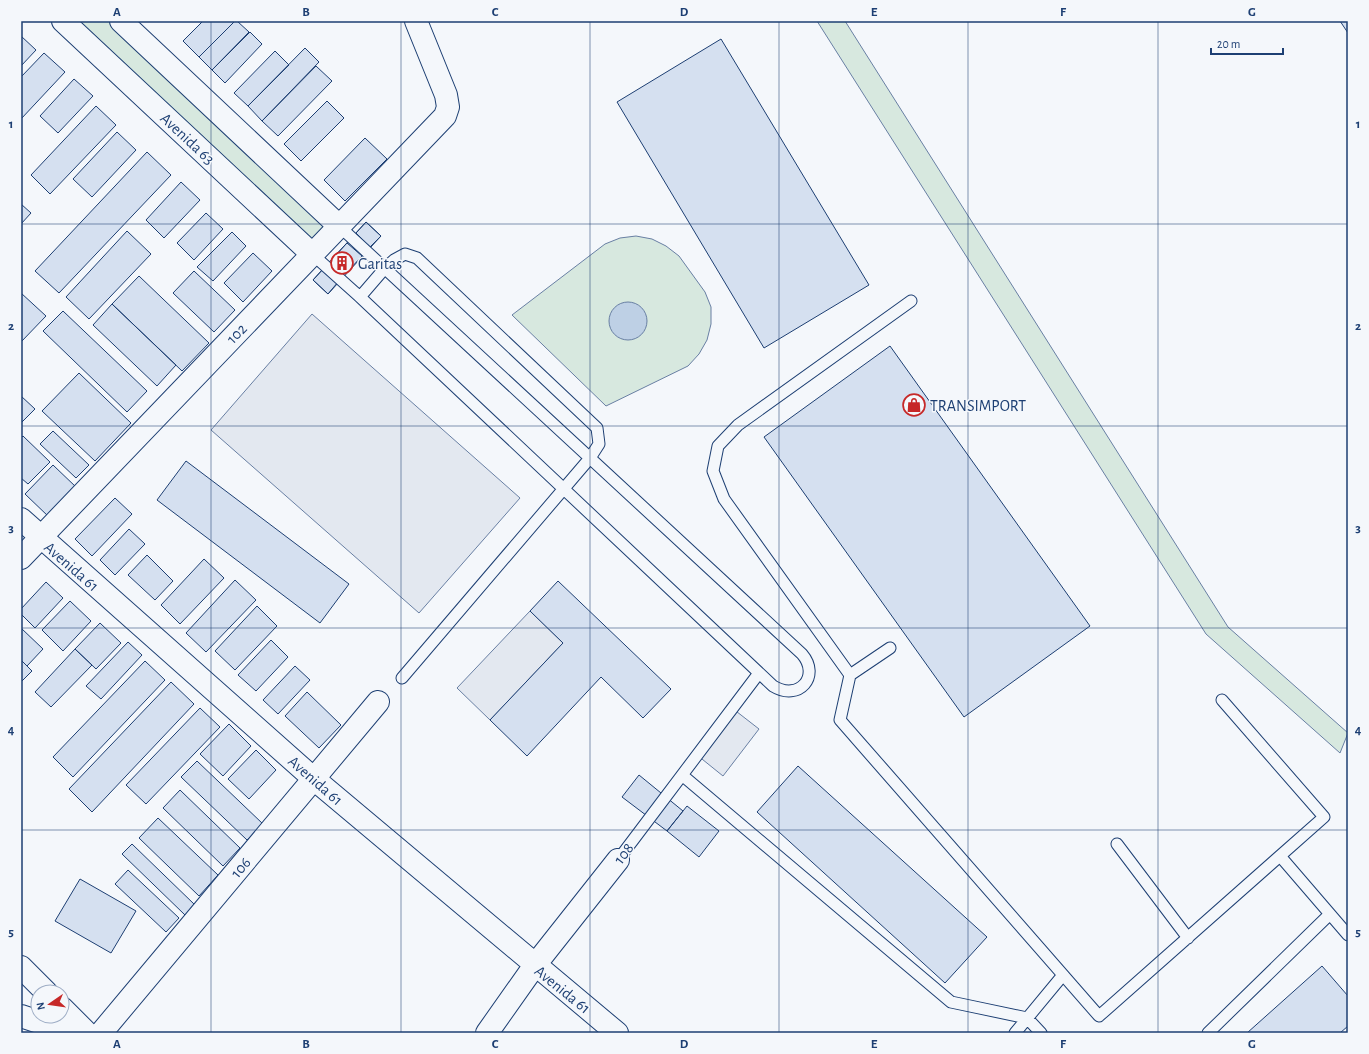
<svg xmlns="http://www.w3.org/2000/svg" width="1369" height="1054" font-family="'Alegreya Sans',sans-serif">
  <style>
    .green { fill: #d7e8df; stroke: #687fa3 }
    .parking { fill: #e3e8f0; stroke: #687fa3 }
    .water { fill: #bed0e5; stroke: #687fa3 }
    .building { fill: #d5e0f0; stroke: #1d3f73 }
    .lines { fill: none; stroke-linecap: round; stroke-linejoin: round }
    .service-casing { stroke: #1d3f73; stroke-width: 13 }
    .minor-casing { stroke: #1d3f73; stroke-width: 24 }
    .tertiary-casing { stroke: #1d3f73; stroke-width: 24 }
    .service { stroke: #f4f7fb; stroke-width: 11 }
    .minor { stroke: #f4f7fb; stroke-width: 22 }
    .tertiary { stroke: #f4f7fb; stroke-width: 22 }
    .grid { fill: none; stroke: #1d3f73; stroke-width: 1; stroke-opacity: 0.55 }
    .labels { text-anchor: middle; stroke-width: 3; stroke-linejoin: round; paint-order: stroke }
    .street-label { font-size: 16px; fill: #1d3f73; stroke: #f4f7fb }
    .poi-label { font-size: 16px; fill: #1d3f73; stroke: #f4f7fb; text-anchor: start }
    .neatline { fill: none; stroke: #1d3f73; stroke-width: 1.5 }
    .grid-label { font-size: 13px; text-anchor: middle; font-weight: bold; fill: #1d3f73 }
  </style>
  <rect width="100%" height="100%" fill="#f4f7fb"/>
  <path class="green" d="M75,21h35l219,205 -16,18z
    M817,21h28l383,606 120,106 -8,20 -134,-119z
    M636,236l16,3 14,7 13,10 26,36 6,15v17l-4,16 -8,14 -11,12 -82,40 -94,-91 93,-71 15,-6z"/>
  <path class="parking" d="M312,314l208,184 -101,115 -208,-183z
    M530,611l33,32 -73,77 -33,-32z
    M732,708l27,21 -36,47 -26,-21z"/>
  <path class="water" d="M609 321a19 19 0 1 1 38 0a19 19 0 1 1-38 0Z"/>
  <path class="building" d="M203,21h32l-36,36 -16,-16z
    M235,21h2l12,11 -37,38 -13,-13z
    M1340,21h8v12z
    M250,32l12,12 -37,39 -13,-13z
    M21,36l15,14 -15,16z
    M721,39l148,246 -105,63 -147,-246z
    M305,48l14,14 -57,59 -14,-15z
    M275,51l14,14 -41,41 -14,-13z
    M44,53l21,19 -44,47v-42z
    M316,66l16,15 -54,55 -16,-15z
    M74,79l19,17 -35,37 -18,-17z
    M327,101l17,17 -43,43 -17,-17z
    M96,106l20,19 -66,69 -19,-19z
    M117,132l19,18 -44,47 -19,-18z
    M365,138l22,21 -42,42 -21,-21z
    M147,152l24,23 -112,118 -24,-22z
    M181,182l19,18 -36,38 -18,-18z
    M21,204l10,9 -10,11z
    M206,213l17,16 -29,31 -17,-17z
    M366,222l15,14 -53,58 -15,-14z
    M366,222l15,14 -11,11 -14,-14z
    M127,231l24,23 -62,65 -23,-22z
    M232,232l14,14 -33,35 -16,-14z
    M347,243l15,13 -14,15 -14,-14z
    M253,253l19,18 -29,31 -19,-19z
    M323,269l15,13 -10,12 -15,-14z
    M194,271l41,39 -21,22 -41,-39z
    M139,276l70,67 -27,28 -70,-67z
    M21,293l25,23 -25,26z
    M112,304l64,61 -19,21 -64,-61z
    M63,311l84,80 -20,21 -84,-81z
    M890,346l200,280 -126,91 -200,-280z
    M79,373l52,50 -36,38 -53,-50z
    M21,396l14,13 -14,14z
    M53,431l36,34 -13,13 -36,-34z
    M23,436l27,26 -22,22 -7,-6v-40z
    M186,461l163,123 -29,39 -163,-123z
    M53,465l24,23 -28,29 -24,-23z
    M115,498l17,16 -40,42 -17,-17z
    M129,529l16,15 -30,31 -15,-15z
    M147,555l26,26 -18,19 -27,-25z
    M204,559l20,19 -44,46 -19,-19z
    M235,580l21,20 -50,52 -20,-19z
    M558,581l113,108 -28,29 -42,-41 -74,79 -37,-36 73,-77 -33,-32z
    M46,582l17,16 -28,30 -14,-14v-5z
    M70,601l21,20 -28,30 -21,-21z
    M257,606l20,20 -42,44 -20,-19z
    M100,623l21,20 -25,26 -21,-20z
    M21,628l22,21 -16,17 -6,-6z
    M271,640l17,17 -32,34 -18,-16z
    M128,642l14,13 -41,44 -15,-13z
    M75,649l17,16 -41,42 -16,-15z
    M21,660l11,11 -11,11z
    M145,661l20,19 -92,97 -20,-20z
    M295,666l15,14 -32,34 -15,-14z
    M171,682l23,22 -102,108 -23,-23z
    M307,692l34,33 -22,23 -34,-32z
    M200,708l20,19 -74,77 -20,-19z
    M229,724l22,22 -28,30 -23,-22z
    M256,750l20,20 -27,29 -21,-20z
    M197,761l66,63 -16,16 -66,-63z
    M798,766l189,171 -42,46 -188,-171z
    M639,775l44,36 -16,20 -45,-34z
    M180,790l60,58 -17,18 -60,-58z
    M687,806l32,25 -20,26 -32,-26z
    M158,818l60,57 -19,21 -60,-58z
    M132,844l63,61 -10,10 -63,-61z
    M128,870l51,48 -13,14 -51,-48z
    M80,879l56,32 -25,42 -56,-32z
    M1322,966l26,30v30l-8,7h-93z"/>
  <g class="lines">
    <g class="service-casing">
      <path id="service" d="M312,254l48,43 413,389c26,16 48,-10 29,-32l-463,-428
        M360,297l25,-29 9,-8 11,-6 12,4 180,170 2,16 -9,14 -188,220
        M890,648l-40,27 -10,45 259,296 225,-199 -102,-117
        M850,675l-126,-176 -11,-28 5,-25 20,-21 173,-124
        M682,775l269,227 76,16 14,15
        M1117,844l71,94
        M1280,856l68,79
        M618,860l141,-187
        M1015,1033l48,-58
        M1208,1033l122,-119"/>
    </g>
    <g class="minor-casing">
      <path id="minor" d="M63,21l249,233
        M121,21l218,205
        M21,519l293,260 303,254
        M21,558l424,-442 3,-9 -2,-12 -30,-74
        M21,1016l51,17
        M101,1033l277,-331
        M487,1033l48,-68 83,-105"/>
    </g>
    <g class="tertiary-casing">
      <path id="tertiary" d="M21,967l25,25
        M62,1008l25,25"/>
    </g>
    <use href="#service" class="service"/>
    <use href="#minor" class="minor"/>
    <use href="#tertiary" class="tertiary"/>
  </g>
  <path class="grid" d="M211,21v1012M401,21v1012M590,21v1012M779,21v1012M968,21v1012M1158,21v1012M21,224h1327M21,426h1327M21,628h1327M21,830h1327"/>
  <defs>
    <g id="building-ring" transform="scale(1.15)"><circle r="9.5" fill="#f4f7fb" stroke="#c62828" stroke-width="1.5"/><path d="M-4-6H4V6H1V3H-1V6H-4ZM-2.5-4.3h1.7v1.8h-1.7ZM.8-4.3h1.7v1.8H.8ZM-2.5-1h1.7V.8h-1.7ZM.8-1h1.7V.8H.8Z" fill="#c62828"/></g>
    <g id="shop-ring" transform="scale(1.15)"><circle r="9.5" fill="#f4f7fb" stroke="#c62828" stroke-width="1.5"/><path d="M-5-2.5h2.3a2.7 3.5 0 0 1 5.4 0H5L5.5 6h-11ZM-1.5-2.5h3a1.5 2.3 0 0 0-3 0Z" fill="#c62828"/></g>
  </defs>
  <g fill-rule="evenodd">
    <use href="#building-ring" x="342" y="263"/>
    <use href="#shop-ring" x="914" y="405"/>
  </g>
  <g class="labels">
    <g class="street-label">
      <text transform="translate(188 138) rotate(43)" y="6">Avenida 63</text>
      <text transform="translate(236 333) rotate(-46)" y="6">102</text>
      <text transform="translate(72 566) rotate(41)" y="6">Avenida 61</text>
      <text transform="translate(316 780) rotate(41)" y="6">Avenida 61</text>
      <text transform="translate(623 853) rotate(-53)" y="6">108</text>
      <text transform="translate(240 867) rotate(-50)" y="6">106</text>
      <text transform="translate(563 989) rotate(39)" y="6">Avenida 61</text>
    </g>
    <g class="poi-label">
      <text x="358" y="269">Garitas</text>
      <text x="930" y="411">TRANSIMPORT</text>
    </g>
  </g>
  <rect width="1369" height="1054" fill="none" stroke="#f4f7fb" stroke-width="44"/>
  <g transform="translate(50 1004) rotate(257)"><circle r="19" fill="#f4f7fb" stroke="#9eadc5"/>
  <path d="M0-3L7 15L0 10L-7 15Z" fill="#c62828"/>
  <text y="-6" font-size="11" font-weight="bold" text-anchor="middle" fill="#1d3f73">N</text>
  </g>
  <path d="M1211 48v6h72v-6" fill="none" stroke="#1d3f73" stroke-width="2"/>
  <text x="1217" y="48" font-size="12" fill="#1d3f73" stroke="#f4f7fb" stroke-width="3" paint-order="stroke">20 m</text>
  <rect x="22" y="22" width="1325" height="1010" class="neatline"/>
  <g class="grid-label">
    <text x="117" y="16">A</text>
    <text x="306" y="16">B</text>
    <text x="495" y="16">C</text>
    <text x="684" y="16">D</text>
    <text x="874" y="16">E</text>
    <text x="1063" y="16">F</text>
    <text x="1252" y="16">G</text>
    <text x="11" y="128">1</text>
    <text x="1358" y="128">1</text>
    <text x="11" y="330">2</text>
    <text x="1358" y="330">2</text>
    <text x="11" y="532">3</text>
    <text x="1358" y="532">3</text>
    <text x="11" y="734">4</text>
    <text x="1358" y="734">4</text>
    <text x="11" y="936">5</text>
    <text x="1358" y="936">5</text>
    <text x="117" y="1048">A</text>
    <text x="306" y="1048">B</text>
    <text x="495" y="1048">C</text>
    <text x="684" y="1048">D</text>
    <text x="874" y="1048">E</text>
    <text x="1063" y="1048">F</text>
    <text x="1252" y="1048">G</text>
  </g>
</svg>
